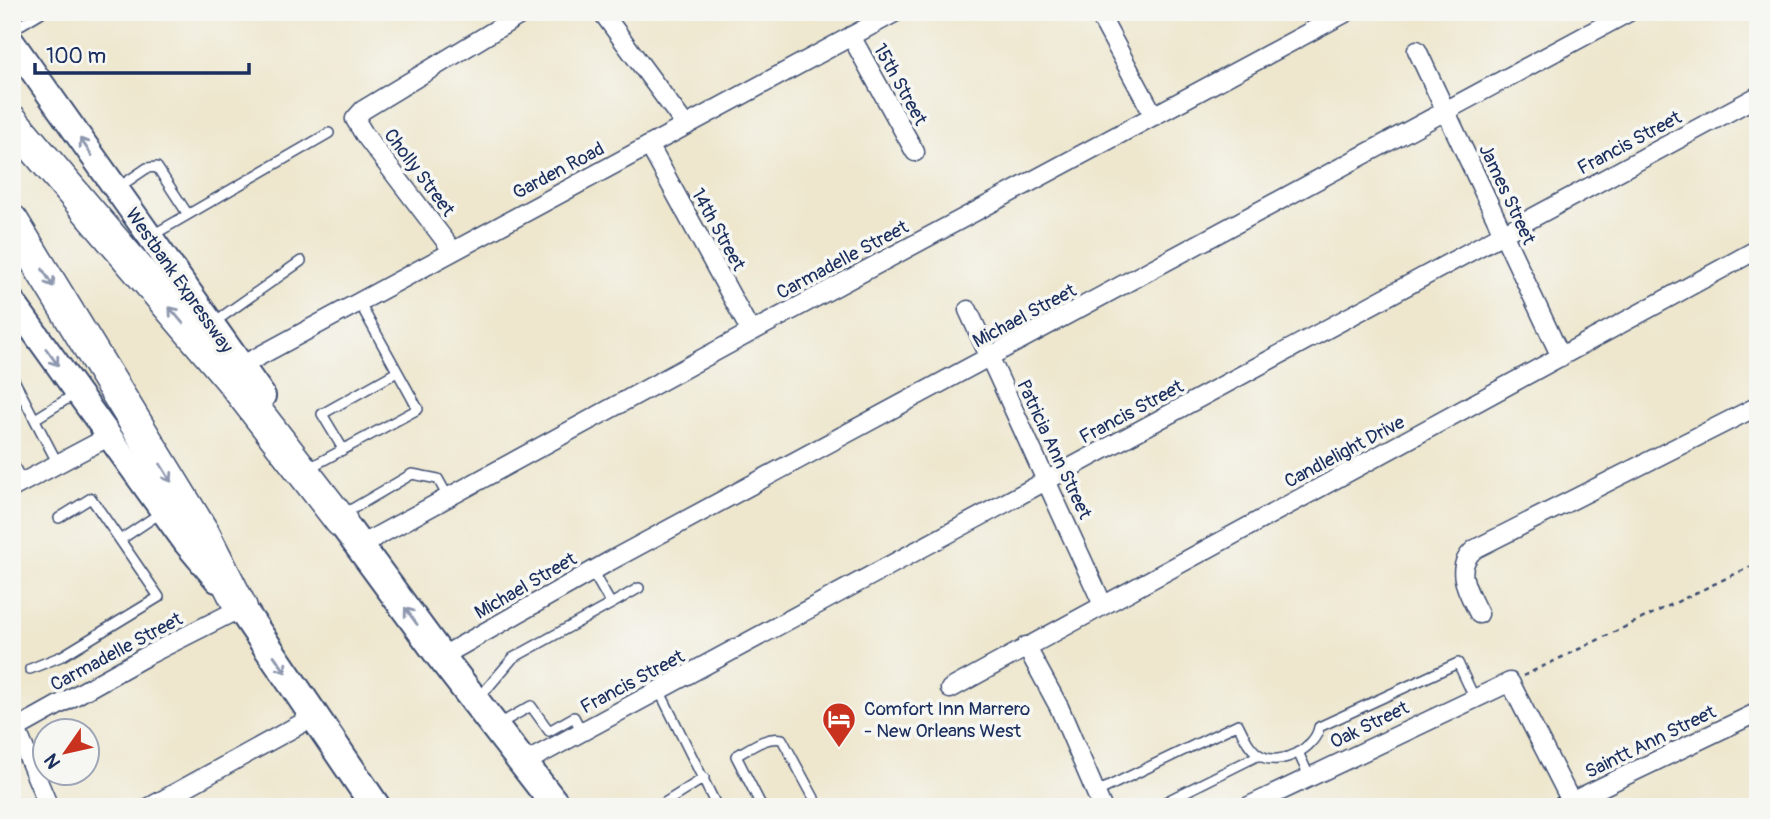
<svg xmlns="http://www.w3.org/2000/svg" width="1770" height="819" font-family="Pangolin,sans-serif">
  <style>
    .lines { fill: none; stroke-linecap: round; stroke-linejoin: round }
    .service-casing { stroke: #3b4b6f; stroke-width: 12 }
    .minor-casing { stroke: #3b4b6f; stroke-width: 21 }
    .secondary-casing { stroke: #3b4b6f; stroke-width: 28 }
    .trunk-casing { stroke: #3b4b6f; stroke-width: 32 }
    .motorway-casing { stroke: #3b4b6f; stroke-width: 35 }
    .path { stroke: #3b4b6f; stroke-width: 2.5; stroke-dasharray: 5 5; stroke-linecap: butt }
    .service { stroke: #fff; stroke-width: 9 }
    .minor { stroke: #fff; stroke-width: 18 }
    .secondary { stroke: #fff; stroke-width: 24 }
    .trunk { stroke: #fff; stroke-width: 28 }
    .motorway { stroke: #fff; stroke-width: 32 }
    .oneway { stroke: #8d97ae }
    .labels { text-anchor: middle; stroke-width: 7; stroke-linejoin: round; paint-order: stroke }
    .street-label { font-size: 19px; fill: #1b2f5e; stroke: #f6f6f2 }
    .poi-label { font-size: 19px; fill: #1b2f5e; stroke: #f6f6f2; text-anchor: start }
  </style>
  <rect width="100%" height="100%" fill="#f6f6f2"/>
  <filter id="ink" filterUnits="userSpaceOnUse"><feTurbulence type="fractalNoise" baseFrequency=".0143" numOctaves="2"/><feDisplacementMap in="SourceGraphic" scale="14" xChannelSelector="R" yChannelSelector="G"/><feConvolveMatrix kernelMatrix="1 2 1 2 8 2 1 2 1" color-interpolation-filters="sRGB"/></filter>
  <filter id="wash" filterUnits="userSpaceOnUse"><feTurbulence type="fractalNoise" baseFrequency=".00686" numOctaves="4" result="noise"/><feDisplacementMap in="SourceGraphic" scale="28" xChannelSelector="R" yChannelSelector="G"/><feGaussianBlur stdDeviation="1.57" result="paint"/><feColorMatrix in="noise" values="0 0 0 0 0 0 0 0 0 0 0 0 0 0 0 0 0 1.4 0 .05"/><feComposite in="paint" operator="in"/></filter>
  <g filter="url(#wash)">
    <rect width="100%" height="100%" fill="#eee7ce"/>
  </g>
  <g filter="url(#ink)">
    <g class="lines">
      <g class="service-casing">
        <path id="service" d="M12,30l30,-18
          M119,187l28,-19 10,-1 30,46
          M151,236l178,-103
          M213,323l88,-62
          M12,376l46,88
          M35,419l40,-25
          M343,449l-21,-35 75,-42
          M12,462l11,21
          M311,467l107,-58 -59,-107
          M342,515l70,-41 26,5 10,18
          M59,518l32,-20 29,42 42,-28
          M611,604l28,-16
          M30,669l32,-13 97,-59 -39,-57
          M659,690l58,117
          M479,698l34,-40 98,-54 -19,-33
          M499,724l32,-18 18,25 25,-14 8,15
          M1298,752l11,24
          M1095,793l143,-69c6,12 11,25 23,32 19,11 55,-8 58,-29l139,-64 16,34
          M658,807l46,-29
          M762,807l-26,-51c15,-8 29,-20 46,-17l32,59
          M1155,807l104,-52"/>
      </g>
      <g class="minor-casing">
        <path id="minor" d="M602,12l84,114
          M1098,12l56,104
          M851,36l64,116
          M1417,50l144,307
          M649,145l102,187
          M453,251l-89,-117 -9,-15 8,-9 162,-98
          M968,310l135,295
          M241,366l655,-354
          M12,488l98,-52
          M359,546l392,-214 596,-320
          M1479,614c-11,-22 -27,-46 -4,-65l283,-143
          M1026,646l33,61 43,100
          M441,657l169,-96 1019,-549
          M950,689l808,-440
          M12,719l37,88
          M12,731l136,-76 93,-47
          M524,763l1234,-667
          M150,807l165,-91
          M1247,807l263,-125 64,125
          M1560,807l198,-95"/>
      </g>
      <g class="secondary-casing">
        <path id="secondary" d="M12,42l251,354
          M12,301l174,242 31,37"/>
      </g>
      <g class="trunk-casing">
        <path id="trunk" d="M341,521l100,136 116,150
          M241,608l135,199"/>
      </g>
      <g class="motorway-casing">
        <path id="motorway" d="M12,121l219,258 110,142
          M12,221l191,312 38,75"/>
      </g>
      <path class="path" d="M1523,676l235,-113"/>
      <use href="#service" class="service"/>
      <use href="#minor" class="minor"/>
      <use href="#secondary" class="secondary"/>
      <use href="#trunk" class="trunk"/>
      <use href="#motorway" class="motorway"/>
    </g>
    <defs><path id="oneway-shaft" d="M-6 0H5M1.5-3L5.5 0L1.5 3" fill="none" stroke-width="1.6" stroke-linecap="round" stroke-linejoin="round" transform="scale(1.75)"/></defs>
    <g class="oneway">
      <use href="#oneway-shaft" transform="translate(86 147) rotate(-125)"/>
      <use href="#oneway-shaft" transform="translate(48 278) rotate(58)"/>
      <use href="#oneway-shaft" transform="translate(176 315) rotate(-130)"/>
      <use href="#oneway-shaft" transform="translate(52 357) rotate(54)"/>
      <use href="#oneway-shaft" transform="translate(166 473) rotate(58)"/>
      <use href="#oneway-shaft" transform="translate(411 616) rotate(-126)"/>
      <use href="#oneway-shaft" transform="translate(280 664) rotate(55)"/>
    </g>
  </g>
  <defs>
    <g id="hotel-pin" transform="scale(1.75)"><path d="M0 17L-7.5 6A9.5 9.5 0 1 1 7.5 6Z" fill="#c8321e" stroke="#f6f6f2"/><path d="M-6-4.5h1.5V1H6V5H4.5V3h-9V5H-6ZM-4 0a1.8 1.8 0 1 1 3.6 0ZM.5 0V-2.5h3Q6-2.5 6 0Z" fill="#fff"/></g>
  </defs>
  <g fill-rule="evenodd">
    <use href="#hotel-pin" x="839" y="719"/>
  </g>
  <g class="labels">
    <g class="street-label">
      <text transform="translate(901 84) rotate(61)" y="7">15th Street</text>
      <text transform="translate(1629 142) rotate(-28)" y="7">Francis Street</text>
      <text transform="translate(558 170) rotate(-28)" y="7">Garden Road</text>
      <text transform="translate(420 172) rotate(53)" y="7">Cholly Street</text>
      <text transform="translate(1508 194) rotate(65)" y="7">James Street</text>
      <text transform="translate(719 229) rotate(61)" y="7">14th Street</text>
      <text transform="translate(842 259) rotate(-28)" y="7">Carmadelle Street</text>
      <text transform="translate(180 280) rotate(55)" y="7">Westbank Expressway</text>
      <text transform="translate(1024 315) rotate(-28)" y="7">Michael Street</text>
      <text transform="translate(1131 411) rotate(-28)" y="7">Francis Street</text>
      <text transform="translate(1055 449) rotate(65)" y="7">Patricia Ann Street</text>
      <text transform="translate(1344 451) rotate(-28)" y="7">Candlelight Drive</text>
      <text transform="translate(525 585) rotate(-30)" y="7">Michael Street</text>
      <text transform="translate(116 651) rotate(-28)" y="7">Carmadelle Street</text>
      <text transform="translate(632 681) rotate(-28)" y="7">Francis Street</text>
      <text transform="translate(1369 724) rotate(-26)" y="7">Oak Street</text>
      <text transform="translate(1650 741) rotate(-26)" y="7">Saintt Ann Street</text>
    </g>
    <g class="poi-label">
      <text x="864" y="715">Comfort Inn Marrero<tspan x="864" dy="22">- New Orleans West</tspan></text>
    </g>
  </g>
  <rect width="1770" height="819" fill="none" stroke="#f6f6f2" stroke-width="42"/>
  <g transform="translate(66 752) rotate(236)"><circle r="33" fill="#f6f6f2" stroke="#9ea6b7" stroke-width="2"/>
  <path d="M0-5L12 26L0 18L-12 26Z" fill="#c8321e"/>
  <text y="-10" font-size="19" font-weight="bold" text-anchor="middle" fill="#1b2f5e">N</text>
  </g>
  <path d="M35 63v10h214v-10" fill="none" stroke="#1b2f5e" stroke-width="3.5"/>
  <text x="46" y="63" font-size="21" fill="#1b2f5e" stroke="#f6f6f2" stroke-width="5" paint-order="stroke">100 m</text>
</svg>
